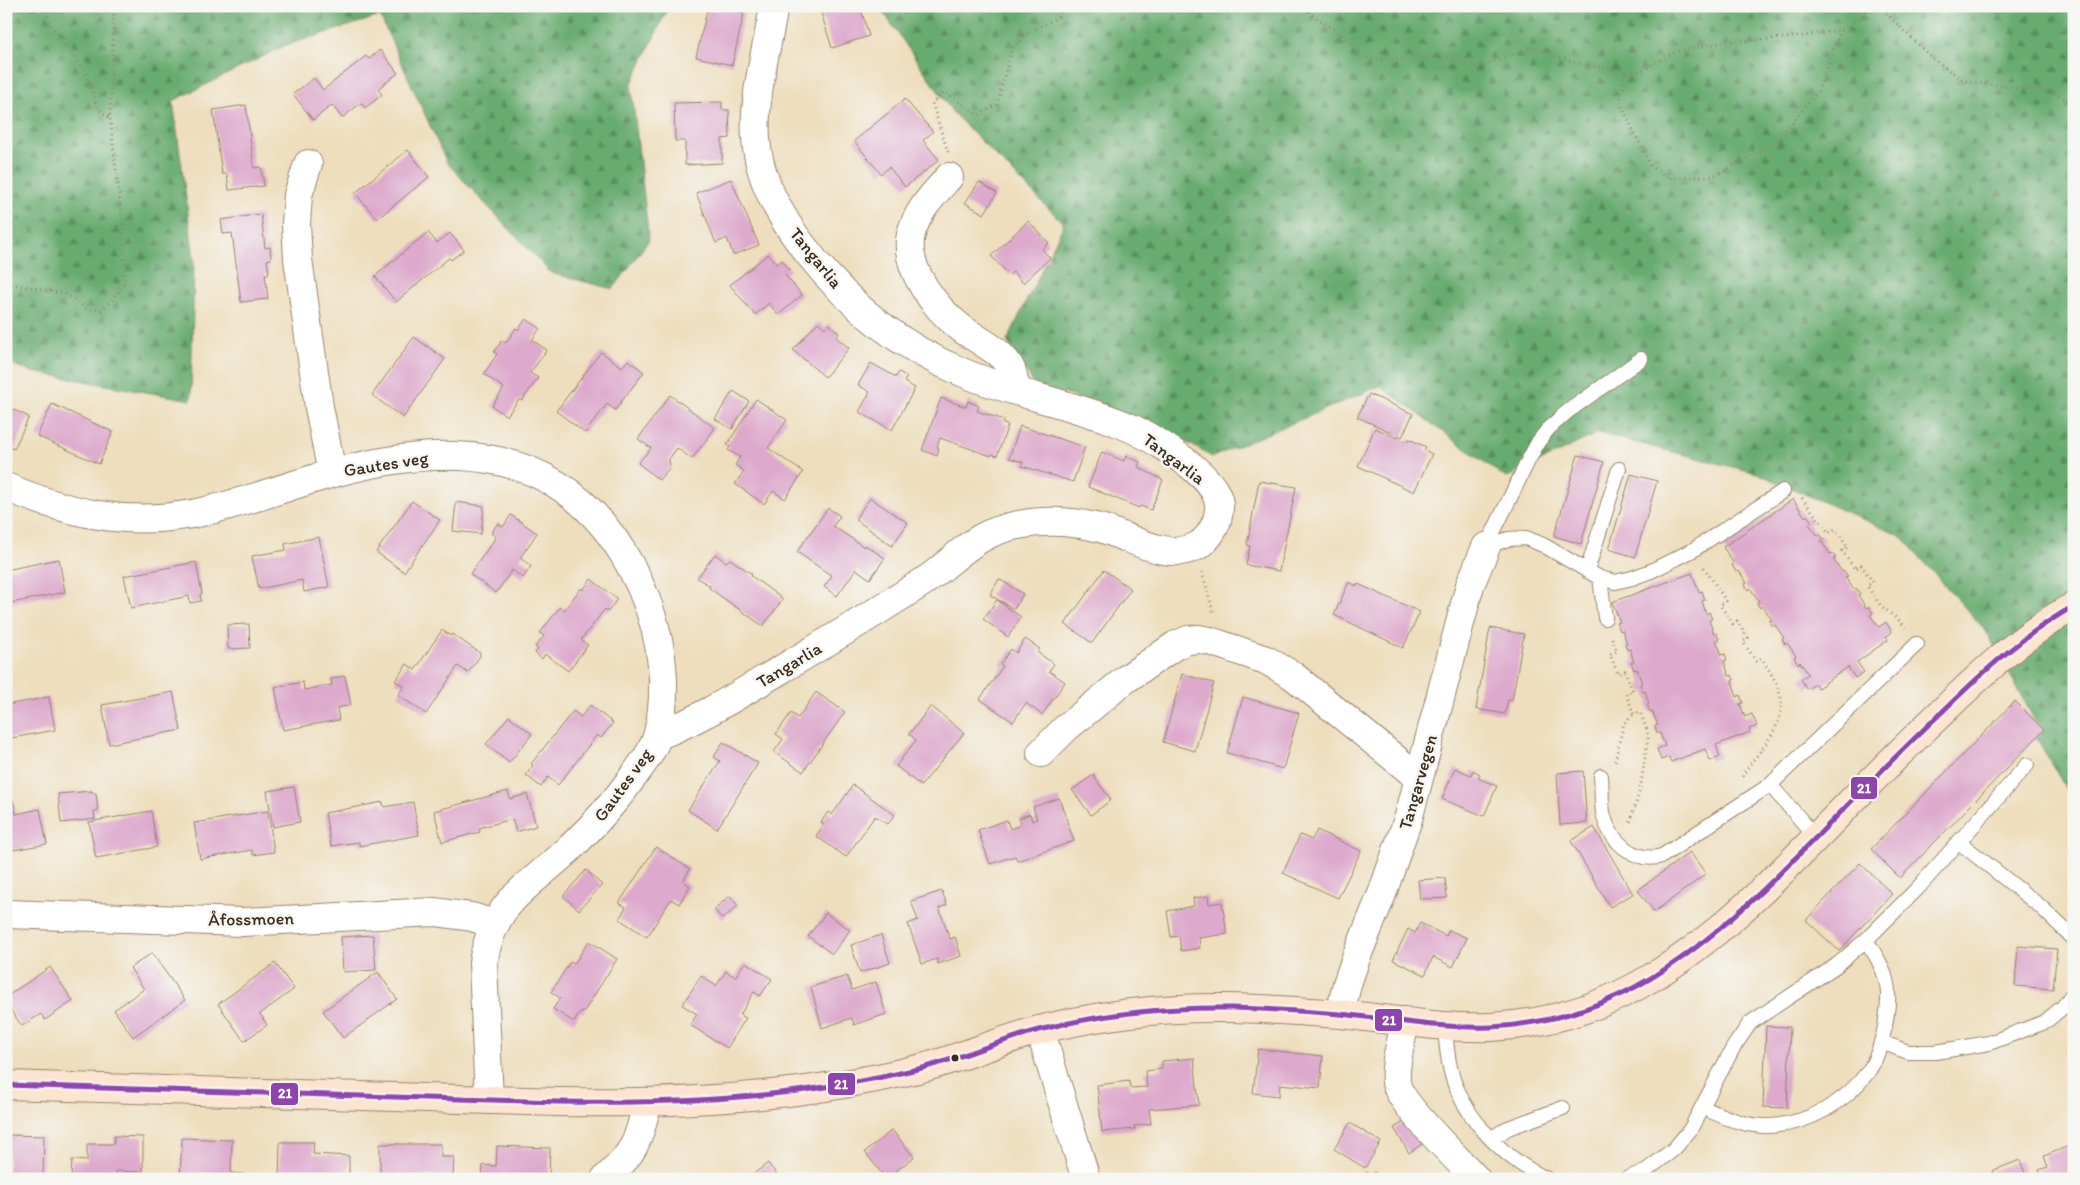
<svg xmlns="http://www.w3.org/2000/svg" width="2080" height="1185" font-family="Itim,sans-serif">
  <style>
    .forest { fill: url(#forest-firs); stroke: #526a47 }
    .building { fill: #dda9cc }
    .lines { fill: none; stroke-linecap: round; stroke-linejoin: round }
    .lane-casing { stroke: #94846e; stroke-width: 16 }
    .street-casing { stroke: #94846e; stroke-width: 30 }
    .secondary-casing { stroke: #94846e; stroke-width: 30 }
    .path { stroke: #94846e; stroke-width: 3; stroke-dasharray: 1 4; stroke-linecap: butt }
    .lane { stroke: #fff; stroke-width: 14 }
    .street { stroke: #fff; stroke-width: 28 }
    .secondary { stroke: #fce5d0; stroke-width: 28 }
    .bus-1-casing { stroke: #f6f6f2; stroke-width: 9 }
    .bus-1 { stroke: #8e44ad; stroke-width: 5 }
    .bus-dot { fill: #3b2a1e; stroke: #f6f6f2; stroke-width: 2 }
    .labels { text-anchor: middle; stroke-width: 5; stroke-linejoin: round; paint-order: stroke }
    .street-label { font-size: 18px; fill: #3b2a1e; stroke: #f6f6f2 }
    .line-badge { stroke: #f6f6f2; stroke-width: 2 }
    .badge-label { font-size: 14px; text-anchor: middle; font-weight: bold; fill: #fff }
  </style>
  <defs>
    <pattern id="forest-firs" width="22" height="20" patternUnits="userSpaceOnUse" patternTransform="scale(1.25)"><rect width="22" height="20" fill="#68ab70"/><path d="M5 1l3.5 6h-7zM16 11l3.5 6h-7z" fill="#578b5b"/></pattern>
  </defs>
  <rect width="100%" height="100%" fill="#f6f6f2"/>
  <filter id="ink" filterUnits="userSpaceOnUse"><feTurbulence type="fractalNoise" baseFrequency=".02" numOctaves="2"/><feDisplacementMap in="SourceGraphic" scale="10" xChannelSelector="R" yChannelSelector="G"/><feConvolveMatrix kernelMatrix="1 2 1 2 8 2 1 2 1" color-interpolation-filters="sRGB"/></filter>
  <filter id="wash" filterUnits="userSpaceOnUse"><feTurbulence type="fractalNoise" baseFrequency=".0096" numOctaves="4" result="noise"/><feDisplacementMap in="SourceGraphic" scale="20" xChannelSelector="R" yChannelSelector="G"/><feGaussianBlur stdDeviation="1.12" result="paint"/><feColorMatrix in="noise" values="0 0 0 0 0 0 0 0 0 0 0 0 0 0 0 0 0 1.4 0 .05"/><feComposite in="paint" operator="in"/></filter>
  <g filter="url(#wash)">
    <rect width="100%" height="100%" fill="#eedebe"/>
    <path class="forest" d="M6,6h663l-38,79 18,155 -36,49 -62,-16 -104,-110 -67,-147 -96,30 -111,55 21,157 -3,142 -158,-28 -27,-10z
      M879,6h1195v797l-43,-75 9,2 -54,-99 -85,-95 -144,-63 -159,-40 -92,45 -126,-92 -168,71 -58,-34 -120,-39 -27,-43 57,-117 -110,-110z"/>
    <g id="blocks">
      <path class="building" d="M708,6l36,7 -12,52 -36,-8z
        M819,6h41l9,30 -37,12z
        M380,50l18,23 -20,16 4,6 -17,13 -4,-5 -19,15 -10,-13 -19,15 -20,-26 21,-16 9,12 43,-34 3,3z
        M905,99l28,33 -10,8 16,20 -34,27 -16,-20 -8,7 -27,-33z
        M722,102v8h7l1,28 -8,1v24l-37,2v-24h-10l-1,-38z
        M246,105l8,63 7,-1 3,19 -35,4 -2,-16h-5l-9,-64z
        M408,150l21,27 -52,42 -22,-26z
        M731,179l28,66 -26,10 -6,-17 -11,5 -20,-50z
        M979,182l18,11 -13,21 -19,-11z
        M261,214l4,34 5,-1 1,12 -4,1 2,14h-4l3,25 -27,3 -9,-69 -9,1 -2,-14z
        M1028,221l21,22 -7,6 8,9 -27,25 -10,-11 -4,3 -18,-19z
        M428,232l9,11 13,-10 14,17 -13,10 -2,-2 -53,44 -21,-26z
        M768,254l8,10 6,-4 8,10 -5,5 17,20 -24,20 -9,-12 -14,12 -25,-30z
        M526,319l14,9 -8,12 15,10 -17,23 8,5 -16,23 -3,-2 -12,17 -15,-10 12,-18 -20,-14 13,-20 -3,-2 8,-12 4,3 10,-15 2,2z
        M818,322l7,6 4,-4 10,9 -3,4 13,11 -24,29 -32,-27z
        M414,337l31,22 -42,59 -31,-23z
        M601,352l21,15 6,-7 16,12 -29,38 -8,-6 -22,29 -29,-22z
        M871,363l25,14 3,-5 8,5 -3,5 11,6 -23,42 -33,-18 11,-20 -12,-7z
        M733,391l16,10 -17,28 -17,-10z
        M1369,394l44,20 -11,23 -45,-20z
        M670,395l45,33 -23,31 -15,-11 -8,11 1,8 -11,13 -21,-17 13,-15 -13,-9z
        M941,398l25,9 2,-6 11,5 -2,5 27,9 -1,4 5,1 -11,31 -5,-2 -1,2 -51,-18 -3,9 2,1 -2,8 -15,-6z
        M756,399l31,21 -19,28 35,24 -18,27 -12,-8 -9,13 -29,-20 9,-13 -9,-6 5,-8 -12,-7 2,-3 -3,-2z
        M52,404l61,28 -14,32 -62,-28z
        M6,406l23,11 -15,32 -8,-3z
        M1020,426l65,21 -12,35 -51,-16 1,-4 -14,-4z
        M1375,428l32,14 2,-3 17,8 -2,3 8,4 -18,38 -56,-26z
        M1102,452l22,9 2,-5 14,6 -2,5 25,13 -12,30 -11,-4 -1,2 -51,-21z
        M1578,455l26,7 -23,82 -27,-8z
        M1631,474l26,7 -22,76 -26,-8z
        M1259,481l37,6 -17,84 -33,-6 4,-19 -3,-1z
        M870,498l38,25 -16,23 -37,-27z
        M1793,499l12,18 2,-2 5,7 -3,2 9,12 2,-2 4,6 -3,1 9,13 2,-1 4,5 -3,1 9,13 2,-1 4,5 -3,1 9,13 2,-2 4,6 -2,1 8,13 3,-1 4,6 -3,2 9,12 7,-5 6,10 -6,5 2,3 -31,22 7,10 -9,6 -7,-11 -30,21 -3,-4 -8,5 -6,-10 7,-5 -8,-12 -2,2 -4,-7 2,-1 -9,-13 -2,1 -3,-5 2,-1 -9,-13 -2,1 -4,-5 3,-1 -9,-14 -3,2 -3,-5 2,-2 -9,-13 -2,2 -3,-6 2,-1 -8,-12 -3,1 -4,-7 2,-1 -11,-17z
        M412,501l28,19 -36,52 -28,-20z
        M456,502l28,4 -3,28 -28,-3z
        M828,508l12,8 -7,10 31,21 1,-2 20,13 -15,21 -14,-10 -19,27 -13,-9 8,-11 -35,-24z
        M511,515l26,18 -17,25 11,8 -8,12 -11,-8 -16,23 -26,-19 26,-37 -5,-4 7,-10 5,4z
        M319,537l10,50 -25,5 -2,-12 -43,9 -7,-33 34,-6 -1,-6z
        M715,554l11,8 4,-3 22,15 -1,2 32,23 -20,27 -54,-38 1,-2 -13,-8z
        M59,559l6,33 -59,12v-34z
        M196,562l6,32h-2l1,7 -11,2 -1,-7 -58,12 -7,-32z
        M1104,570l27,19 -39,54 -27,-19z
        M1692,573l7,19 3,-1 3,9 -3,1 4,13 3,-2 3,7 -3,1 5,14 2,-1 3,6 -3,1 6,15 3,-1 2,6 -3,1 5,15 3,-1 2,5 -2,1 5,16 3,-2 3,8 -3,1 5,13 7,-3 5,12 -8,3 1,3 -34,13 4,12 -10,4 -5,-12 -34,13 -2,-5 -8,3 -4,-11 8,-3 -5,-13h-3l-2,-7 3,-1 -6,-14 -2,1 -3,-8h2l-4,-13 -2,1 -3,-8 2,-1 -5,-14 -3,1 -3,-8h3l-4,-13 -3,1 -2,-6 2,-1 -5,-13 -2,1 -3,-8 3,-1 -8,-20z
        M591,579l26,20 -9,13 -3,-3 -24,31 7,5 -20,26 -23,-17 -3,5 -7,-6 3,-4 -3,-2 9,-11 -4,-3 20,-26 4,3 17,-22 2,2z
        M999,579l24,15 -9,15 -24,-14z
        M1349,582l8,4 1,-2 62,28 -17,36 -69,-33z
        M997,600l24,17 -13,20 -25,-18z
        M249,624l1,24 -22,1 -1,-24z
        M1490,628l34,6 -12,66h-4l-3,14 -29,-5z
        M442,630l9,6 1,-2 28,19v3l-12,17 -10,-7 -32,48 -28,-19 6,-9 -9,-5 12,-17 8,6z
        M1025,639l15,10 -3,3 17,12 -5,7 16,11 -23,33 -16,-12 -13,19 -33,-23 23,-33 -3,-2 11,-15 5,4z
        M6,643l5,1 -4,14h-1z
        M1182,674l32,9 -19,68 -32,-9z
        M345,676l6,29 -14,3 2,12 -56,10 -8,-43 28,-5 1,8 28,-5 -1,-6z
        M173,692l8,38 -72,14 -7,-39z
        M816,692l29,20 -42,60 -29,-20 9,-13 -7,-5 15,-21 7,5z
        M49,697l6,33 -49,9v-34z
        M1243,697l56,16 -16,56 -56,-16z
        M2015,701l29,29 -144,148 -29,-29z
        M590,705l23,18 -12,15 -4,-3 -39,50 -10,-8 -7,10 -15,-12 7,-9 -2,-2 42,-53 8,6z
        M931,706l33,27 -43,53 -25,-20 20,-26 -7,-6z
        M509,716l23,18 -23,29 -23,-19z
        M723,742l35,21 -41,66 -29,-19 32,-49 -6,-4z
        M1455,768l16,7 2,-5 7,4 -2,4 19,8 -13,30 -42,-17z
        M1583,771l4,52 -27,2 -3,-52z
        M1093,775l18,25 -20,15 -19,-25z
        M853,785l42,30 -7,9 -13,-8 -29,41 -30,-21 8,-12 -3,-2 7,-10 4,3z
        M294,787l6,35 -27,5 -6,-36z
        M92,791v2h4l2,18h-4l1,8 -34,4 -3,-29z
        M508,791l2,8 17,-5 9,32 -20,6 -4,-13 -33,9 1,4 -38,10 -8,-31z
        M1059,798l15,43 -57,20 -2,-5 -25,8 -12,-34 29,-10 3,9 11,-4 -2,-7 11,-4 2,7 5,-2 -4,-12z
        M13,800l3,14 24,-5 7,35 -34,6 -2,-5 -5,1v-45z
        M383,802l1,5 29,-5 6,33 -60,11v-4l-28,4 -6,-33z
        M151,811l6,36 -61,11 -7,-36z
        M268,811l6,41 -21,3 -1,-5 -52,9 -6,-36z
        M1594,827l39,67 -23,13 -39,-66z
        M1317,830l44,21 -23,47 -55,-25 17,-38 12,5z
        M656,847l34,22 -7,12 7,5 -11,18 -8,-5 -24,38 -28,-18 7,-12 -7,-4z
        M1690,852l16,22 -52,38 -16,-22z
        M1860,863l32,31 -53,57 -33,-31z
        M586,870l16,15 -23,25 -16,-14z
        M1445,878l2,20 -27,1 -2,-19z
        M942,891l5,14 -8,3 11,31 5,-2 6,19 -23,8 -1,-5 -15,5 -14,-40 10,-4 -7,-19z
        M730,896l8,10 -16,13 -8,-10z
        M1208,896l1,8 13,-2 5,32 -28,4 1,10 -19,3 -2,-15 -8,1 -4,-26 27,-5 -1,-8z
        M826,913l24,17 -18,24 -24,-18z
        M1420,923l26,13 3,-6 18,8 -14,29 -20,-10 -8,18 -32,-15 15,-31 7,4z
        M373,935l3,35 -33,2 -2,-35z
        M881,935l9,28 -30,10 -9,-28z
        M589,941l28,18 -34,54 -2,-2 -7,11 -21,-13 7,-11 -9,-6 19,-30 4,2z
        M2018,946l39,3 -4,40 -38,-3z
        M152,953l33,47 -52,37 -19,-27 30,-21 -14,-21z
        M745,962l27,17 -12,17 -6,-4 -14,23 6,3 -19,30 -37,-23 7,-11 -15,-9 19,-29 15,10 10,-15 9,6z
        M275,963l19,26 -34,25 7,11 -23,16 -26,-37z
        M50,967l23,34 -28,19 -4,-6 -19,12 -16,-22v-7z
        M378,972l19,27 -54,39 -20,-27z
        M847,976l5,14 24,-8 10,32 -32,11 -2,-7 -30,10 -11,-41z
        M1766,1026l24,1 -3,81 -24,-1z
        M1258,1049l65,7 -3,32 -40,-4 -1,12 -26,-3z
        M1194,1058l5,47 -50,4 2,15 -17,2 1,3 -33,3 -5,-47 32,-4 1,7 17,-1 -2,-16 17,-2v-8z
        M1407,1120l15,24 -13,9 -15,-25z
        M1350,1123l31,19 -16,26 -31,-19z
        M892,1130l22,27 -28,22 -21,-27z
        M9,1135l35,1 -1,43h-35z
        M114,1136l29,1v35l-27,-1v8h-45l1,-19 15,1v-17h27z
        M182,1138l50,2 -1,33 14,1v5l-65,-1z
        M280,1142h34l-1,12 36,2v23h-70z
        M380,1144h61v13h13l-1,22h-13v-3h-45v3h-15z
        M2074,1144v35h-32l-3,-9 9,-3 -4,-11z
        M497,1146l53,2 -1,31h-67l1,-14 13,1z
        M2020,1160l7,19h-32l-3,-8z
        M768,1163l12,16h-33z
        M1366,1172l6,3 2,-3 15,7h-27z"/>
    </g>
  </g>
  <g filter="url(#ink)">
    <use href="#blocks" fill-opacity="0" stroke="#94846e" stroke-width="1"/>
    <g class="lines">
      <g class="lane-casing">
        <path id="lane" d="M1486,547l22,-8 18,-1 17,7 57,33 15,4 17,-4 19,-7 42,-21 90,-59
          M1486,547l42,-86 10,-19 11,-14 18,-16 74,-53
          M1587,571l32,-102
          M1600,578l5,40
          M1601,776c1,12 0,24 2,36 5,27 30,52 59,44l108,-71
          M1816,837l-46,-52 147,-141
          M1959,842l82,65 33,32
          M1445,1025c1,20 3,43 11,62 16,39 52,74 91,92
          M1881,1042l27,10h28l53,-9 56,-21 18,-15 11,-15
          M1703,1108c20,8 42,19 65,18 39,-1 77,-23 100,-54 9,-13 14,-31 17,-46 2,-13 5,-28 2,-42 -3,-16 -12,-30 -21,-44
          M1492,1138l16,-10 55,-20
          M1626,1179l21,-9 27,-21 16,-19 43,-82 17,-25 87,-58 29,-25 51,-51 110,-124"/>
      </g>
      <g class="street-casing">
        <path id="street" d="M308,164l-10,31 -2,29 2,35 21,148 13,66
          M949,177c-15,17 -32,34 -38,57 -8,34 25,75 50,94 15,12 44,23 51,44 2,6 3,13 4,19
          M6,487c62,26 118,39 186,27 47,-9 92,-27 138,-40 121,-34 235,-30 301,93 27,50 40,110 27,166 -4,17 -16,32 -26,45 -19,27 -41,50 -65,73 -41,38 -74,51 -84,112l6,137
          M657,736c44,-17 84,-43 125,-67 48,-29 97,-58 144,-89 22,-15 39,-35 63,-46 34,-15 75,-15 111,-6 29,8 65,33 95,19 11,-5 18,-16 22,-27 2,-7 3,-14 1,-21 -8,-28 -72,-66 -99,-76 -51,-20 -105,-29 -155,-50 -65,-27 -112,-65 -155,-119 -26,-32 -50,-73 -53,-115 -3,-44 11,-90 18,-133
          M1041,753l25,-25 60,-49 50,-34 12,-5 11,-1 11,2 56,19 26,15 127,103
          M6,914l237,8 192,-10 37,5 22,7
          M1340,1014l7,-30 9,-26 26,-64 27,-78 61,-231 16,-38
          M1405,1021c-3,20 -11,41 -9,61 2,21 64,79 80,97
          M1040,1030l46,149
          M605,1179c30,-26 33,-38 42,-75"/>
      </g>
      <g class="secondary-casing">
        <path id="secondary" d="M6,1085l552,17c123,2 241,-4 360,-33 41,-10 80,-28 121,-39 61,-16 128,-23 192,-22 36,1 73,3 109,6 50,5 101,15 151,13 57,-3 112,-20 160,-49 70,-42 127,-102 184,-160 35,-36 71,-72 108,-107 40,-39 81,-77 131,-105"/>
      </g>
      <path class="path" d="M44,6l7,20 34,45 13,38 12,9
        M1300,6l36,25 35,29 74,-3 32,10 57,-20 39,15 52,10 19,-2 31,-18 50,-10 71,-5 45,-7 18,-12 10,-12
        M1879,6l53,52 33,23 91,11 18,14
        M1625,72l-5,31 30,62 18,13 46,-2 62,-33 42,-52 23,-61
        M948,152l-16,-49 12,-11 34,23 19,-10 14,-55 16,-16 31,-17 5,-11
        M6,283l59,11 23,15 13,1 11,-10 13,-19 -1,-44 -14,-119 4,-112
        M1802,498l27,35 6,-4 13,18 -6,4 13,18 6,-4 12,17 -6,4 13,19 21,17 4,6
        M1704,567l22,34 -6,4 13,19 4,-3 11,17 -5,4 13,19 5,-3c25,37 29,53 1,91 -7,10 -16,18 -20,29
        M1202,572l12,42
        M1612,638l5,13 -7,3 8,20 7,-3 8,20 -7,3 8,20 6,-2 7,18 1,8 -8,52 -10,33
        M1615,761l9,-38 10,-9"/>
      <use href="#lane" class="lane"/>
      <use href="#street" class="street"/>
      <use href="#secondary" class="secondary"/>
      <g class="bus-1-casing">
        <path id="bus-1" d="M6,1085l552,17c123,2 241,-4 360,-33 41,-10 80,-28 121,-39 61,-16 128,-23 192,-22 36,1 73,3 109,6 50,5 101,15 151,13 57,-3 112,-20 160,-49 70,-42 127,-102 184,-160 35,-36 71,-72 108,-107 40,-39 81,-77 131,-105"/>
      </g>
      <use href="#bus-1" class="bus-1"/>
    </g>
  </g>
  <circle class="bus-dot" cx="955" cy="1058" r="4.5"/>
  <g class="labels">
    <g class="street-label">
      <text transform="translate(816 258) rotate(51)" y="6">Tangarlia</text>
      <text transform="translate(1174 459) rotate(37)" y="6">Tangarlia</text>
      <text transform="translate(386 464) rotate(-9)" y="6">Gautes veg</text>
      <text transform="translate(789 665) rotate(-31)" y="6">Tangarlia</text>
      <text transform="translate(1418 782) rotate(-74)" y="6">Tangarvegen</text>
      <text transform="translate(623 785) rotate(-54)" y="6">Gautes veg</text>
      <text transform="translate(251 919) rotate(-1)" y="6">Åfossmoen</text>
    </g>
  </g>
  <g class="line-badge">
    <rect x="1850" y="776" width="28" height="24" rx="5" fill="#8e44ad"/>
    <rect x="1374" y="1008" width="29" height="24" rx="5" fill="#8e44ad"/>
    <rect x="827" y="1072" width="29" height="24" rx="5" fill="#8e44ad"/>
    <rect x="270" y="1082" width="29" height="24" rx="5" fill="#8e44ad"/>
  </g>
  <g class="badge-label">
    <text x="1864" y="793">21</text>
    <text x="1389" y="1025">21</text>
    <text x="841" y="1089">21</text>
    <text x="285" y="1098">21</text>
  </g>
  <rect width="2080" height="1185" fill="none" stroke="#f6f6f2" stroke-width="25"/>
</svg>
